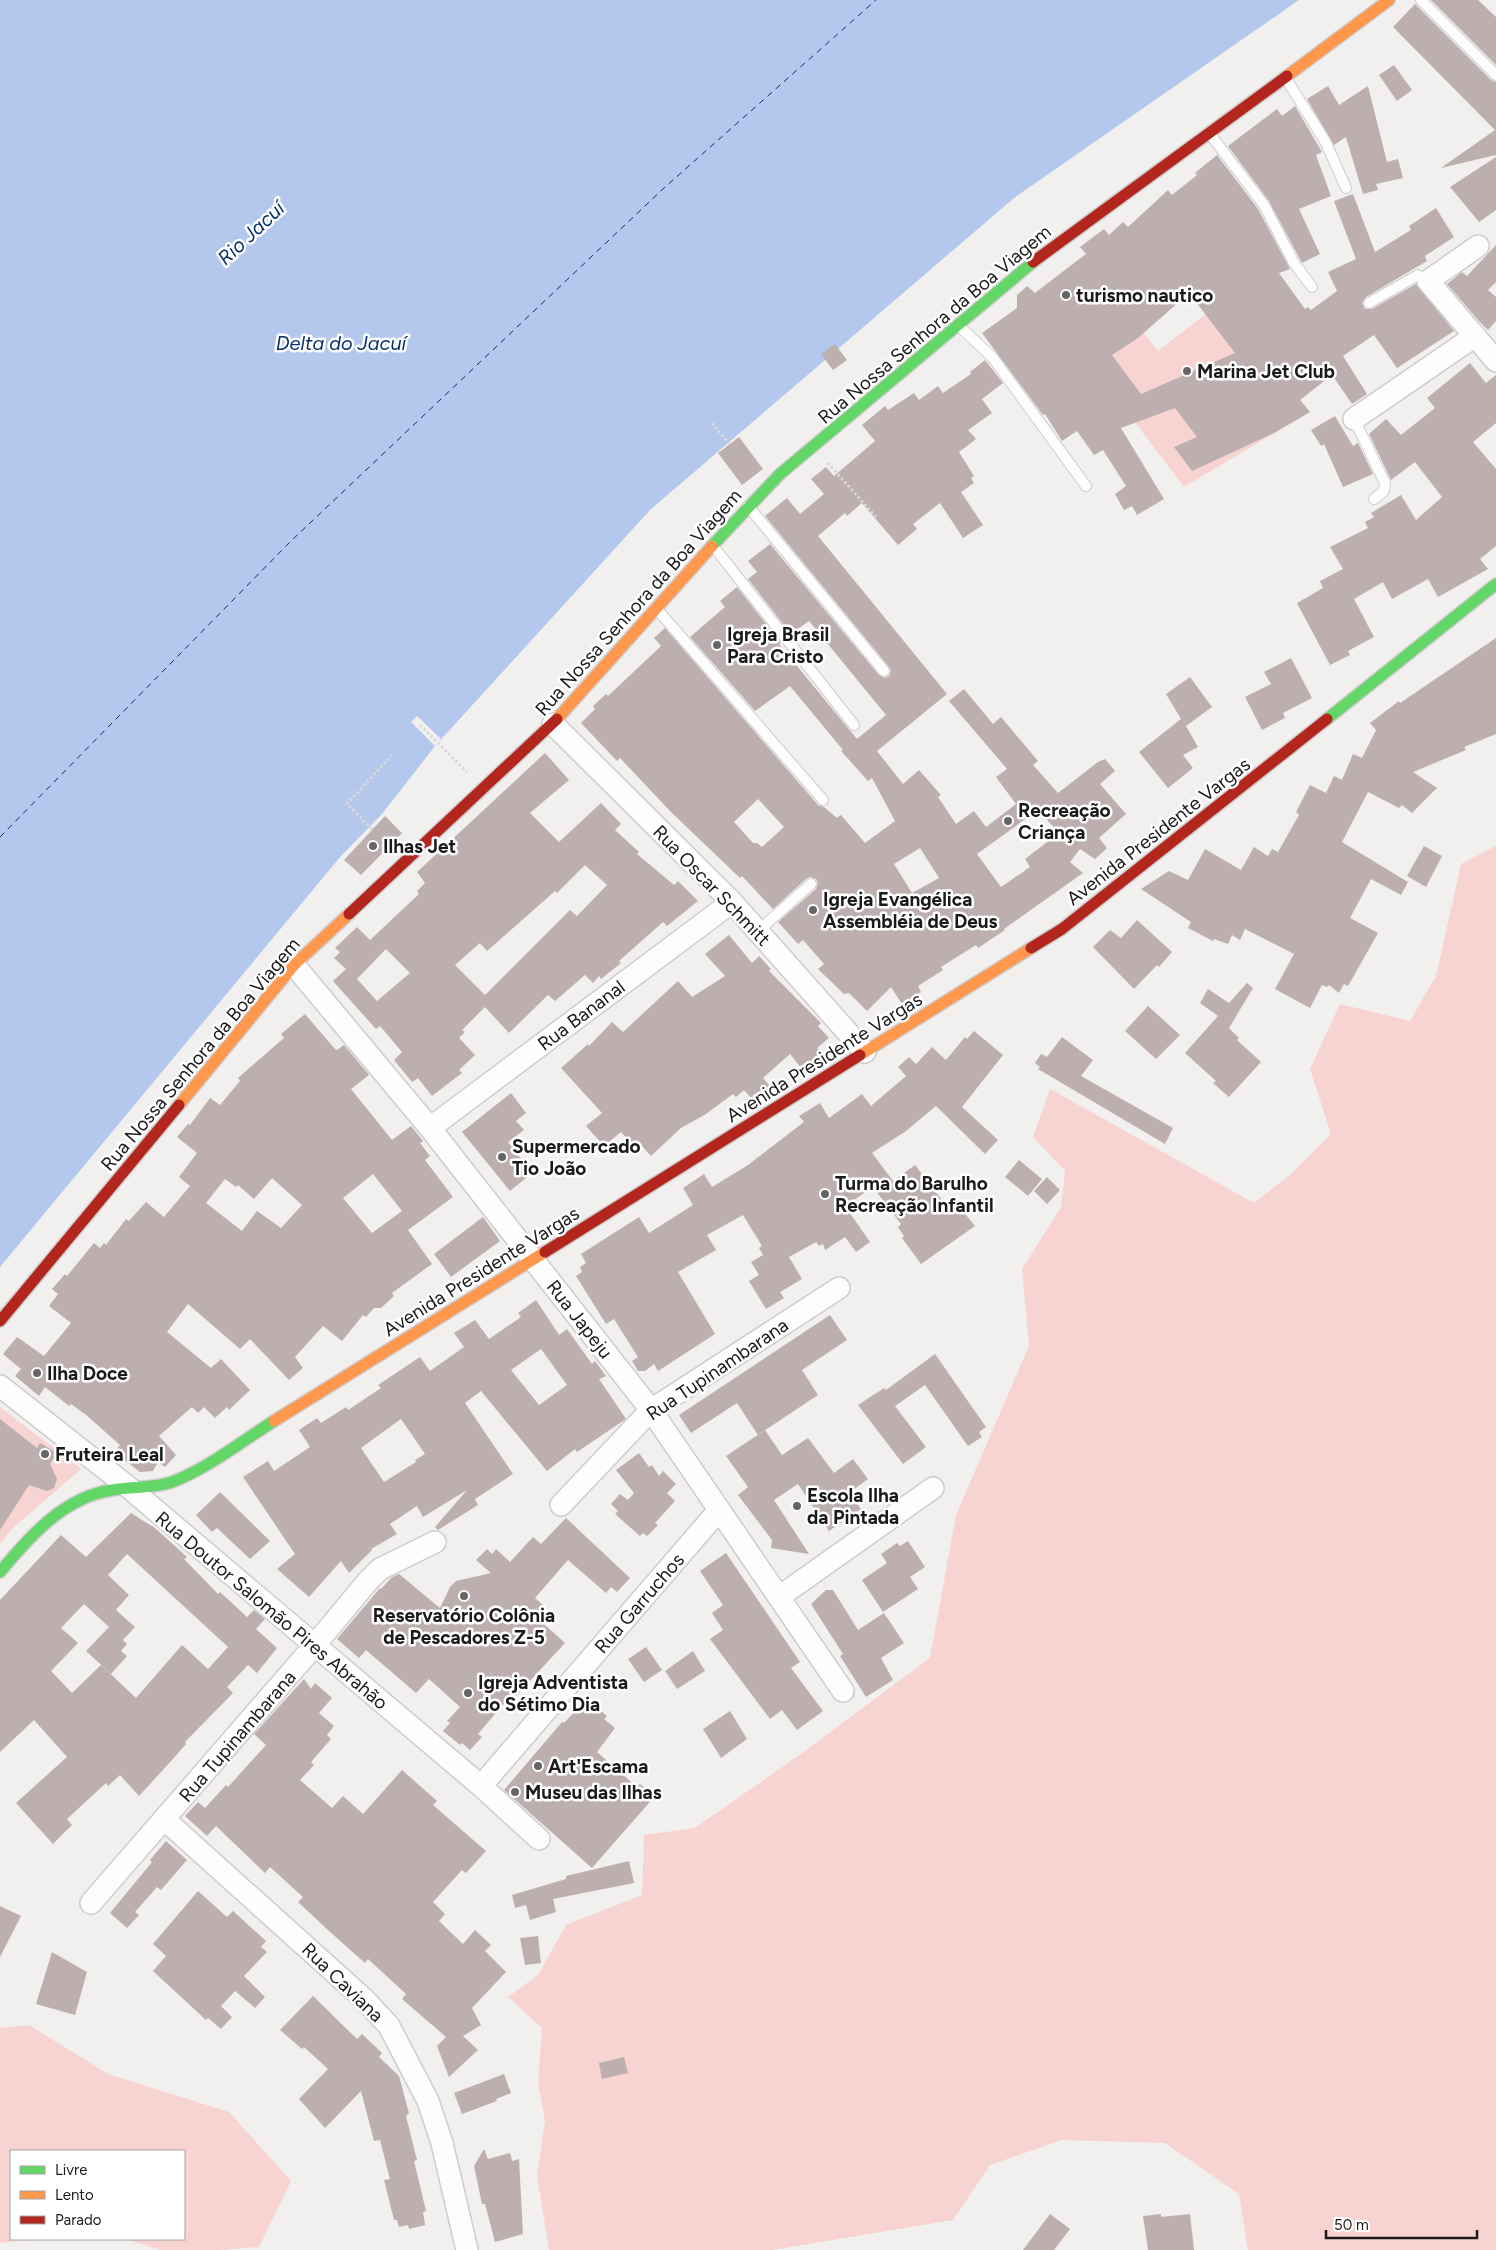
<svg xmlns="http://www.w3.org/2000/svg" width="1496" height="2250" font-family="Figtree,sans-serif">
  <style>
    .green { fill: #f7d4d1 }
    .water { fill: #b3c8ec }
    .pier { fill: #f2efef }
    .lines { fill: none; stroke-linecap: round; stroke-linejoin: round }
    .ferry { stroke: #08306a; stroke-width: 1; stroke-dasharray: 6 5; stroke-linecap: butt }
    .building { fill: #bdafaf; fill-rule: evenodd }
    .lane-casing { stroke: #cecccc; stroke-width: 12 }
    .street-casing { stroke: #cecccc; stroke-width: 24 }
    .fast-casing { stroke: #cecccc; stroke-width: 14 }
    .slow-casing { stroke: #cecccc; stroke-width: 14 }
    .jam-casing { stroke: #cecccc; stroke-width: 14 }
    .path { stroke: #d9d9d9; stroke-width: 3; stroke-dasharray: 2.5 2.5; stroke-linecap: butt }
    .lane { stroke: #fdfdfd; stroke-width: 10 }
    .street { stroke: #fdfdfd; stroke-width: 21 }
    .fast { stroke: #63d668; stroke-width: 11 }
    .slow { stroke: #ff974d; stroke-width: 11 }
    .jam { stroke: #b3261e; stroke-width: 11 }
    .poi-dot { fill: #666565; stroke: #fff; stroke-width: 2 }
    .labels { text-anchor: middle; stroke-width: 5; stroke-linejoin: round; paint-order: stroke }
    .poi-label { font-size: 19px; font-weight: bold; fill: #1b1a1a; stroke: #fff; text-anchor: start }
    .street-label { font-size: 19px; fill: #1b1a1a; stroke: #fff }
    .water-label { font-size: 20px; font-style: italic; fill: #08306a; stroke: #fff }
  </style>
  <rect width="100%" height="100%" fill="#f2efef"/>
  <path class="green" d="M1084,255l74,96 66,-51 86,112 -126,75 -148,-195z
    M1496,846v1404h-248l-9,-56 -74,-51 -103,-3 -72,25 -37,55 -180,30h-224l-12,-75 8,-54 -7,-37 4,-56 -34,-31 30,-22 28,-50 76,-30 2,-60 51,-7 103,-72 132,-98 26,-143 73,-169 -7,-77 39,-62 4,-36 -32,-34 17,-48 204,114 37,-29 40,-40 -21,-65 30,-65 70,17 26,-45 25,-112z
    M0,1407l81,62 -68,59 -13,16z
    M29,2025l79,49 121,38 62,69 -32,66 -39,3h-59l-36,-11h59v-88h-173v88h24l-35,4v-215z"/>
  <path class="water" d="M0,0h1299l-285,198 -363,311 -216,237 -53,68 -41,42 -341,411z"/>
  <path class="pier" d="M417,716l24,23 -6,7 -24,-24z"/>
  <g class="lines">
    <path class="ferry" d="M0,837l291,-296 373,-353 212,-188"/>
  </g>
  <path class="building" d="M1431,0h47l18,17v48z
    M1415,4l76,76 5,2v73l-55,13 54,-38 -102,-103z
    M1394,65l18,25 -15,11 -18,-26z
    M1328,86l11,19 29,-19 19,76 11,-3 5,19 -27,6 2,6 -15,4 -17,-57 -12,8 -27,-46z
    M1295,106l27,46 -6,3 15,41 -32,13 21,45 -18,9 -33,-62 -41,-55 49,-37 5,7z
    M1217,155l41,54 32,60 -11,4 26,36 3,-2 3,3 26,-19 -9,-19 28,-13 -22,-58 19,-7 22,58 36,-22 -2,-4 27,-18 18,29 -29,19 2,5 -61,36 -4,6 3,6h7l44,-25 38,47 -57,37 -23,-33 -31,21 24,38 -15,10 -20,-29 -32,25 10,12 -36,21 -82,38 -18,-24 23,-10 -22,-29 -54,20 43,71 -27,16 -5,-9 -8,4 -9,-16 11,-8 -23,-36 -9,5 -17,-24 -15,10 -17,-27 -2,1 -61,-82 35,-25v-13l9,-8 1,-1 8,7 51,-39 -6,-7 24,-18 5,6 14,-13 5,5 40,-37 4,5 25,-20 -2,-2zM1189,293l46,60 -94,41 -29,-39 26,-17z
    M1496,157v53l-17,12 -29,-35z
    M1496,245v37l-8,8 8,7v24l-8,9 -10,-10 -31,-36 15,-12 5,4z
    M835,344l12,16 -14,10 -12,-16z
    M985,360l18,23 -21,16 10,14 -24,17 8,9 -17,13 15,24 -3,2 3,5 -13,9 22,33 -20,13 -23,-35 -27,21 4,5 -19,16 -36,-42 -15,13 -2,-3 -27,23 129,158 -70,57 26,33 16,-14 22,25 -3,2 18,27 18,-13 12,16 30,-23 -20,-27 11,-8 -58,-68 15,-12 29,35 8,-7 37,44 -5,4 25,28 40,-31 7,-3 10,12 -15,13 26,30 -27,24 8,10 -12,11 -15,-10 -10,13 13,11 -79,56 1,1 -27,18 -2,-3 -35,22 2,3 -25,16 3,6 -19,12 -11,-17 -24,24 -18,-18 -5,1 -26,-25 6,-5 -21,-24 -5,4 -20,-22 38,-33 2,-6 -2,-4 -6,-2 -4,2 -33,30 -31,-33 -2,2 -69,-66 -51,-54 -3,3 -36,-38 14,-14 -2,-3 13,-12 2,2 53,-50 -7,-8 11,-10 153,177 6,2 13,11 4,-3 24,28 30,-22 -23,-43 -4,3 -27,-30 2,-1 -53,-64 -35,25 -65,-74 35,-30 -5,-6 17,-14 44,56 -2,1 78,95 29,-24 -77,-94 -18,13 -43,-55 9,-7 -9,-11 22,-17 109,131 6,3 4,-2 2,-6 -2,-3 -124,-151 22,-18 13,16 24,-20 -13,-15 15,-12 8,9 41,-35 -13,-16 23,-19 3,4 26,-17 5,7 19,-14 5,7 28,-19 -1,-2zM758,799l26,28 -22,20 -5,-4h-4l-19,-21zM1038,810l21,23 -34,26 5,8 -29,20 -24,-33zM920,848l19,30 -27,15 -18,-29z
    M1470,363l16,20 10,-8v48l-23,19 23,27v77l-16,13 8,10 -50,28 -10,-18 -36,20 -9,-17 -29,17 20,38 -26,14 2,4 -20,10 -33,-62 26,-15 -3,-7 23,-12 -13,-22 38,-19 -3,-6 9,-5 -3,-4 30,-18 15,25 26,-23 -27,-35 -24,18 -22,-46 17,-15 15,16 34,-27 -8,-10z
    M1335,416l18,30 5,-3 15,31 -30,13 -19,-43 -3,2 -10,-16z
    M739,437l24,32 -21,16 -24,-32z
    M1496,638v96l-32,13 2,3 -53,22 24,16 -25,25 -10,-8 -3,3 -31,-16 -26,50 66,40 -7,13 -30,-16 -21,39 28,15 -30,53 -4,-2 -5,9 -10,-8 -2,2 -5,-2 -12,23 -35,-19 19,-35 -49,-25 -5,11 -8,-5 -4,9 -14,-5 -1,2 -25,-13 3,-6 -50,-33 28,-18 19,9 17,-31 36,21 13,-23 14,9 4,-7 6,3 21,-37 -3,-3 14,-27 16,8 8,-17 8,4 11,-26 9,4 14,-28 -6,-7 29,-22 1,2z
    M1291,658l21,40 -29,15 2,5 -23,12 -17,-33 26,-13 -7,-12z
    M1190,677l22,30 -26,19 12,21 -15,8 10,13 -25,20 -29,-36 42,-33 -15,-25z
    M545,753l24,27 -39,33 29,29 42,-39 20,21 -6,6 24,22 -2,2 37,31 4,-4 20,20 -31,25 -4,-4 -44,39 2,2 -20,16 -2,-3 -6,7 -8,-8 -30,26 -7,-6 -39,38 -24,-26 -23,23 3,2 -6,6 16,17 -16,15 3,3 -30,23 -14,-18 -6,4 -18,-22 8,-8 -22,-26 -4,3 -43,-48 13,-12 -12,-11 6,-6 -5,-4 22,-21 13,13 49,-46 -2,-3 8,-8 -8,-11zM585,865l22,20 -30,31 -7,-6 -85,85 -30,-30 25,-22 7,8 68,-60 2,2zM386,949l24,24 -33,28 -20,-22z
    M385,816l17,17 -41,42 -17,-15z
    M1424,846l18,10 -16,31 -19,-11z
    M1137,920l35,32 -13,15 -2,-2 -23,24 -41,-42 17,-17 11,8z
    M729,935l23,28 7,-7 12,13 -2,2 52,52 -3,3 11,12 -12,10 6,7 -21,14 -12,-15 -27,24 8,9 -19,12 -8,-9 -8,7 -3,-3 -27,20 -25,14 -30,28 -9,-10 -5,4 -16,-18 -17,14 -18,-20 16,-13 -41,-45 27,-24 1,2 23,-24 11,10 55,-51 14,16 33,-21 -20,-22z
    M1247,983l6,5 -24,40 10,10 -2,2 24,22 -32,35 -16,-14 3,-2 -31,-28 33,-37 -18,-13 8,-14 21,14z
    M1148,1006l32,29 -24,24 -31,-28z
    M305,1014l30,35 2,1 7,-5 25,30 -18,14 41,51 19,-14 12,15 -3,2 10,13 -5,4 28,37 -45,33 24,34 -40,29 2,3 -13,12h-7l-8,9 -3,-2 -21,26 -19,-15 -28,31 8,11 -14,12 -39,-41 -10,10 -52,-45 -21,28 44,36 10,-9 29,31 -21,20 -2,-3 -12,11 -11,-11 -6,6 -6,-6 -33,29 17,19 -11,12 -7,-5 -5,9 -13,1 -26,-20 6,-7 -35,-31 -14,-10 -2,2 -24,-19 -6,9 -24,-20 6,-7 -18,-15 14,-17 27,19 27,-33 -22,-17 9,-12 -6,-5 13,-15 2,2 27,-33 6,5 4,-5 2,2 20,-26 3,2 17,-19 18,15 26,-31 -11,-9 18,-24 -20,-16 11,-13 2,1 20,-27 10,7 20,-24 -2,-3 46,-40 -3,-4zM373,1174l29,37 -30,22 -29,-35zM272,1178l30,27 -21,23 -24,-17 -15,20 -36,-28 19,-24 11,8 2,-2 16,14z
    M974,1031l29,24 -41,52 36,33 -13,14 -49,-48 -30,25 -34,22 21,28 22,-16 34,44 8,-5 18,22 -54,38 -19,-26 2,-2 -6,-9 3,-3 -28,-37 -28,19 25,36 -14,10 -11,-15 -20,13 -2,-6 -4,2 -3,-4 -27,15 13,22 -22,13 4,6 -18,11 -17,-28 10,-6 -8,-13 12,-7 -4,-7 3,-2 -19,-31 -36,20 9,15 -38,22 37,62 -57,37 -4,-7 -9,7h-7l-6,-10 6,-4 -24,-38 -8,5 -30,-48 6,-4 -2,-5 6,-4 -5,-9 58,-37 10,16 44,-28 -10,-17 21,-14 8,13 36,-22 56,-43 -5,-6 21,-13 9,15 33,-24 9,12 35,-30 -8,-9 11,-10 7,7 16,-17 14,13 19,-23 2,2z
    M1062,1037l31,23 -12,16 92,52 -8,16 -127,-75 2,-2 -5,-4 6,-9 6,3z
    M511,1093l15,20 -10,8 8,9 -16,12 24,31 -22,18 -48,-59z
    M1019,1160l23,19 -14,17 -23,-19z
    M1047,1177l13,13 -13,14 -13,-13z
    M483,1217l17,24 -49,36 -17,-23z
    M536,1300l23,35 8,-6 25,35 3,-3 11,15 -7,3 27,40 -49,33 -2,-3 -28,22 -66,-80 -16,12 48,71 -38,25 3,6 -40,25 -3,-3 32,-37 -44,27 -6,-11 -27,18 7,10 -26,15 1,1 -23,23 -8,-12 -32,36 -32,-28 18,-15 -52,-77 25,-16 6,10 36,-24 -11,-17 18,-12 4,5 25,-16 2,3 33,-22 -3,-3 42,-28 10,14 34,-24 -10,-14 21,-13 14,19 32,-22 -3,-4zM541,1349l26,36 -28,20 -28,-35zM401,1419l24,35 -10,6 1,2 -32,20 -23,-34z
    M830,1315l17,25 -45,30 16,25 -60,40 -21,-32 -46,30 -12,-18z
    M935,1354l51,73 -7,5 3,5 -14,9 -43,-61 -30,21 31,41 -23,17 -45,-59 26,-17 2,2z
    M0,1419l37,29 3,-5 17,10 -7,11 7,15 -3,9 -7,3 -18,-6 -29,45z
    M765,1430l17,25 26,-17 26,35 19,-14 15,20 -19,14 12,16 -32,22 -31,-47 -24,16 35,54 -38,-6 1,-8 -34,-45 10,-8 -22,-31z
    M639,1453l10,14 3,-2 7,11 4,-5 13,13 -9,9 8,8 -20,22 3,2 -11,11 -4,-3 -3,3 -25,-22 3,-3 -7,-7 9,-10 8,6 6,-7 -18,-23z
    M220,1492l50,49 -20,18 -33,-31 -5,4 -16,-17z
    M131,1513l24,15 32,29 -3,2 34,35 2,-2 27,25 7,-7 11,9 -9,10 21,19 -20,25 -9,-8 -21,22 6,6 -48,49 1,2 -14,16 -33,36 -19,-21 -12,11 -2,-3 -39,36 5,6 -19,19 -37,-41 51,-46 -33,-37 -34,32v-152l61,-65 25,22zM127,1554l101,93 -20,22 -26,-24 -46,53 -35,-33 -29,28 -21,-22 27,-28 -17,-15 23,-24 25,23 -23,24 25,23 16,-18 -6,-5 6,-7 -4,-4 12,-13 -19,-17 13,-15 -21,-20z
    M566,1518l64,60 -13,14 -6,-5 -5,6 -38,-33 -33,38 8,7 -7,8 2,2 -2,2 29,26 -49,53 -3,-3 -35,41 4,3 -12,13 -8,-7 -2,2 -17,-14 7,-8 -3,-2 13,-14 -31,-28 -13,14 -50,-43 -7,8 -22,-19 43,-51 1,1 11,-12 7,-3 41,34 10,-21 6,-6 35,-8 -15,-13 11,-11 5,5 4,-5 14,13 23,-25 8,7z
    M908,1541l17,26 -15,10 8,12 -35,23 -21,-32 25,-17 -6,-9 16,-11 3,3z
    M726,1553l74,109 -9,6 32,43 -26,19 -15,-20 -12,9 -60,-80 13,-9 -11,-17 11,-8 -23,-34z
    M826,1590h7l25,40 26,-17 20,30 -23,15 12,22 -27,17 -26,-41 3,-2 -32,-50z
    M646,1647l16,23 -18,12 -16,-23z
    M693,1651l12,20 -28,18 -12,-18z
    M304,1679l7,10 4,-6 17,15 -13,15 15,13 -7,9 4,4 -20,23 3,3 -14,15 32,28 11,-12 20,18 39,-44 35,31 -4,4 53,46 -20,22 -4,-3 -29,32 12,12 -6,7 24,23 12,-14 16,15 -6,6 21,21 -34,36 9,17 -18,11 15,14 -29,27 -12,-31 9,-9 -44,-38 4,-5 -38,-35 -3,4 -36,-32 -31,-29 5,-5 -33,-30 -5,6 -49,-47 -9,10 -22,-20 13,-14 7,6 21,-23 2,2 38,-42 -12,-11z
    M589,1701l18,15 -3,3 11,9 -18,24 40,35 3,-3 15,12 -63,72 -88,-78 58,-68 2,1 14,-15 4,1z
    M730,1711l17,28 -26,19 -18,-29z
    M166,1841l21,19 -26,30 -4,-3 -22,25 4,3 -12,13 -17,-15 42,-51 -2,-2z
    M629,1861l5,22 -81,16 3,13 -26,8 -4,-15 -11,3 -3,-13 54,-16v-3z
    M198,1891l29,26 6,-6 33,30 -5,6 6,5 -23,24 21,21 -10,11 -20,-17 -14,15 11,11 -11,12 -13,-11 -2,2 -53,-49 13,-15 -13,-12z
    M0,1906l21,10 -21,41z
    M538,1936l3,27 -16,2 -5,-27z
    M52,1952l35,20 -12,43 -39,-11z
    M313,1996l44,43 5,-5 20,19 -3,4 20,19 10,37 -3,3 11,44 -3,1 12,50 -3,1 2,13 -16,4 -1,-4 -9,2 -2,-7h-3l-10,-40 6,-1 -10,-39 -6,1 -13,-50 -36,37 -26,-29 29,-30 -24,-22 -2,2 -22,-19z
    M624,2057l4,16 -26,6 -3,-16z
    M504,2074l7,19 -15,6 1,2 -35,13 -8,-21z
    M484,2149l4,10 22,-6 2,8 7,-2 4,75 -28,8 -10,-38h-3l-8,-38z
    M1050,2214l20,15 -16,21h-31z
    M1161,2214v3l29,-3 4,36h-46l-5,-34z"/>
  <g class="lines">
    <g class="lane-casing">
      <path id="lane" d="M1421,0l75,75
        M1285,77l40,64 21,47
        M1210,134l54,71 30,58 18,24
        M1369,303l49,-28 10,6
        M958,325l35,33 93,128
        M1354,419l31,64 -1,8 -10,8
        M748,506l136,165
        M714,547l140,178
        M656,608l167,192
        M758,931l53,-47"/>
    </g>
    <g class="street-casing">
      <path id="street" d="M1478,246l-50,35 68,80
        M1354,419l121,-83
        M553,724l179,178 133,150
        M294,965l136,163 221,282 192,281
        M430,1128l302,-226
        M0,1386l127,100 354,300 58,53
        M561,1505l90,-95 188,-122
        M779,1597l154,-109
        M481,1786l238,-276
        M164,1819l200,180 25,27 39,75 14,42 25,107
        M91,1903l223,-257 54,-65 12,-12 55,-27"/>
    </g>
    <g class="fast-casing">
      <path id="fast" d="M712,546l68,-72 253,-212
        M1327,719l169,-135
        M0,1572c29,-35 64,-75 112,-82 20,-4 40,-1 60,-8 35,-13 70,-41 102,-61"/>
    </g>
    <g class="slow-casing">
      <path id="slow" d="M1287,76l102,-76
        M557,719l155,-173
        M860,1055l171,-107
        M179,1105l115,-140 55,-51
        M274,1421l271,-169"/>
    </g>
    <g class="jam-casing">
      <path id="jam" d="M1033,262l254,-186
        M349,914l208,-195
        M1031,948l31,-19 265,-210
        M545,1252l315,-197
        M0,1321l179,-216"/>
    </g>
    <path class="path" d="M712,423l17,21
      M828,463l48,54
      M420,725l47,47
      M372,829l-25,-25 45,-49"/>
    <use href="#lane" class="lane"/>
    <use href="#street" class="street"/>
    <use href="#fast" class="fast"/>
    <use href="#slow" class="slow"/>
    <use href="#jam" class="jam"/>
  </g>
  <g class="poi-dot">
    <circle cx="1066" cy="295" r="5"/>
    <circle cx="1187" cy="371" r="5"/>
    <circle cx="717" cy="645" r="5"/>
    <circle cx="1008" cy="821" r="5"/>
    <circle cx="373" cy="846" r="5"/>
    <circle cx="813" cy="910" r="5"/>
    <circle cx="502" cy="1157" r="5"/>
    <circle cx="825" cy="1194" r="5"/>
    <circle cx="37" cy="1373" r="5"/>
    <circle cx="45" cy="1454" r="5"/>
    <circle cx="797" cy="1506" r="5"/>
    <circle cx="464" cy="1596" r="5"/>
    <circle cx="468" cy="1693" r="5"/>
    <circle cx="538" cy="1766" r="5"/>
    <circle cx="515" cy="1792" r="5"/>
  </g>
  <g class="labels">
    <g class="poi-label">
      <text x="1076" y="302">turismo nautico</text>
      <text x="1197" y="378">Marina Jet Club</text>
      <text x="727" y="641">Igreja Brasil<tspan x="727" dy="22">Para Cristo</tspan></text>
      <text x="1018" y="817">Recreação<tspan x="1018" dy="22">Criança</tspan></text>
      <text x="383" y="853">Ilhas Jet</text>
      <text x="823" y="906">Igreja Evangélica<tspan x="823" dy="22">Assembléia de Deus</tspan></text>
      <text x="512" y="1153">Supermercado<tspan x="512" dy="22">Tio João</tspan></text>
      <text x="835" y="1190">Turma do Barulho<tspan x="835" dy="22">Recreação Infantil</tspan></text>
      <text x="47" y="1380">Ilha Doce</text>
      <text x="55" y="1461">Fruteira Leal</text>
      <text x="807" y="1502">Escola Ilha<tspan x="807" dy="22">da Pintada</tspan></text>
      <text x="464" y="1622" text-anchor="middle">Reservatório Colônia<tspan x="464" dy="22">de Pescadores Z-5</tspan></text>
      <text x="478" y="1689">Igreja Adventista<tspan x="478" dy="22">do Sétimo Dia</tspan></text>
      <text x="548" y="1773">Art'Escama</text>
      <text x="525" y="1799">Museu das Ilhas</text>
    </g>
    <g class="street-label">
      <text transform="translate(934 324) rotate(-40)" y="7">Rua Nossa Senhora da Boa Viagem</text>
      <text transform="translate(638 602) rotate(-48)" y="7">Rua Nossa Senhora da Boa Viagem</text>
      <text transform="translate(1158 831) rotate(-38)" y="7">Avenida Presidente Vargas</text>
      <text transform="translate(712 885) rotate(46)" y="7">Rua Oscar Schmitt</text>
      <text transform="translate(581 1015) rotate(-37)" y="7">Rua Bananal</text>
      <text transform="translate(200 1054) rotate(-50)" y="7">Rua Nossa Senhora da Boa Viagem</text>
      <text transform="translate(824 1057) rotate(-32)" y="7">Avenida Presidente Vargas</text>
      <text transform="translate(481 1271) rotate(-32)" y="7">Avenida Presidente Vargas</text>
      <text transform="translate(580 1319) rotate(52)" y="7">Rua Japeju</text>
      <text transform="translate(717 1369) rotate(-34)" y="7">Rua Tupinambarana</text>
      <text transform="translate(639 1603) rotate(-49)" y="7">Rua Garruchos</text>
      <text transform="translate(272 1610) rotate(40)" y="7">Rua Doutor Salomão Pires Abrahão</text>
      <text transform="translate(237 1736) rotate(-49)" y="7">Rua Tupinambarana</text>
      <text transform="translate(343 1982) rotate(44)" y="7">Rua Caviana</text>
    </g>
    <g class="water-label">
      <text transform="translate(251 233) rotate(-43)" y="7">Rio Jacuí</text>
      <text x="341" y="350">Delta do Jacuí</text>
    </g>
  </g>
  <rect x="10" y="2150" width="175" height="90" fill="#ffffff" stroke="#a4a3a3"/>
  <rect x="20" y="2166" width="25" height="8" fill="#63d668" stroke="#a4a3a3"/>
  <text x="55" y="2175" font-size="15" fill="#1b1a1a">Livre</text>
  <rect x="20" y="2191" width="25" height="8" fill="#ff974d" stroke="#a4a3a3"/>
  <text x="55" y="2200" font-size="15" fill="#1b1a1a">Lento</text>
  <rect x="20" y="2216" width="25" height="8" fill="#b3261e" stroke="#a4a3a3"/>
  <text x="55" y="2225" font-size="15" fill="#1b1a1a">Parado</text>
  <path d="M1326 2230v8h151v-8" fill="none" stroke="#1b1a1a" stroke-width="2.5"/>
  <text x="1334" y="2230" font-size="15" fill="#1b1a1a" stroke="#ffffff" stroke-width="4" paint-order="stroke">50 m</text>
</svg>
